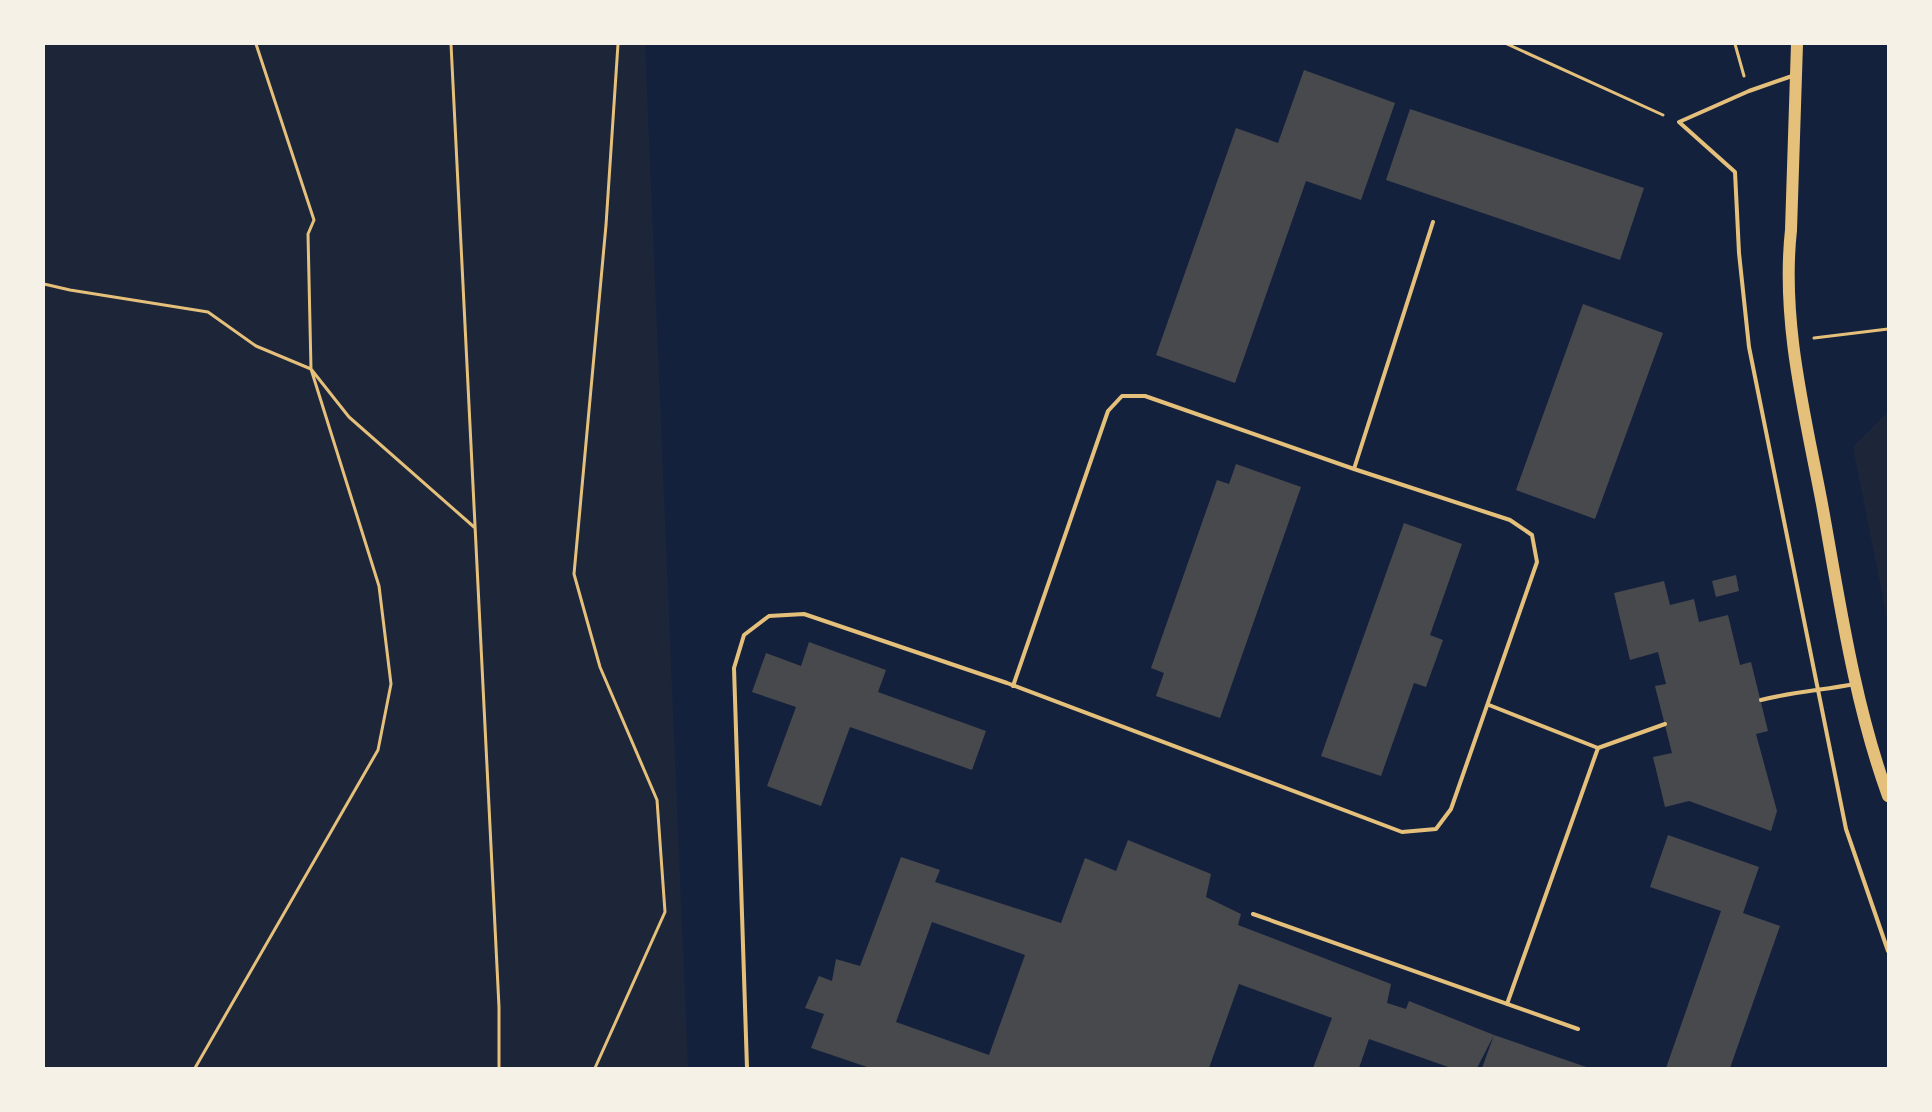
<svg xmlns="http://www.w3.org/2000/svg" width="1932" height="1112" font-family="'Nunito Sans',sans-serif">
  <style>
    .green { fill: #1d2539 }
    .building { fill: #48494c; fill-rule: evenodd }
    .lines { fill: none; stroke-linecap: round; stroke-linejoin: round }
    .path { stroke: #e5c07b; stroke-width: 3 }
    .service { stroke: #e5c07b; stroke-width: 4 }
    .primary { stroke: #e5c07b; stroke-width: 12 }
  </style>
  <rect width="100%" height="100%" fill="#14213d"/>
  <path class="green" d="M44,44h601l43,1024h-644z
    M1888,412v212l-35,-177z"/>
  <path class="building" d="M1304,70l91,33 -34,97 -55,-19 -71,202 -79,-28 80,-227 42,15z
    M1410,109l234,79 -24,72 -234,-80z
    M1583,304l80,29 -68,186 -79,-29z
    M1236,464l65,23 -81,231 -64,-22 8,-23 -13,-5 66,-188 12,4z
    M1404,523l58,21 -32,91 13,5 -17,47 -12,-4 -33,93 -60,-20z
    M1736,575l3,16 -23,6 -4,-16z
    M1664,581l6,24 24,-6 5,23 29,-7 12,50 11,-3 17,69 -12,3 21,77 -6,20 -82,-30 -24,6 -12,-50 19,-4 -17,-67 11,-2 -8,-32 -28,8 -16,-67z
    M809,642l77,28 -8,22 108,39 -14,39 -122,-43 -29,79 -54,-20 29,-79 -44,-15 14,-39 35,13z
    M1668,835l91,32 -16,46 37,13 -50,142h-64l55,-157 -71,-24z
    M1128,840l83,34 -5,23 35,17 -3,11 153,59 -4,19 19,6 3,-8 85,34 -17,33h-26l-82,-29 -10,29h-46l19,-50 -93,-34 -30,84h-339l-59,-20 13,-34 -19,-6 14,-32 13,5 4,-22 24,7 41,-109 39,13 -5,12 126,41 24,-65 31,13zM932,922l93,33 -36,100 -93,-33z
    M1494,1035l95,33h-107z"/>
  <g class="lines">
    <path class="path" d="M451,44l48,963v61
      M1507,44l156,71
      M1735,44l9,32
      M44,284l26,6 138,22 48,34 55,23 38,48 125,110
      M1814,338l74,-9
      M195,1068l183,-318 13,-66 -12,-98 -68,-217 -3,-135 6,-14 -58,-176
      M595,1068l70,-156 -8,-112 -57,-133 -26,-93 32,-349 12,-181"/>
    <path class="service" d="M1795,75l-46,16 -70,31 56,50 4,81 10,94 97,482 42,122
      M1354,469l79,-247
      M1761,700c31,-8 62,-10 94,-16
      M1489,705l109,43 67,-24
      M1253,914l325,115
      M1507,1004l91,-256
      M747,1068l-13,-400 10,-33 25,-19 35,-2 203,69 395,149 34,-3 15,-20 86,-247 -5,-27 -22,-15 -156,-51 -209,-73h-23l-14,15 -95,275"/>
    <path class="primary" d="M1797,44l-6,186c-10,92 14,184 31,274 18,99 32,198 66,292"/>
  </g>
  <rect width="1932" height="1112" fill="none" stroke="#f6f1e7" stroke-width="90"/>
</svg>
